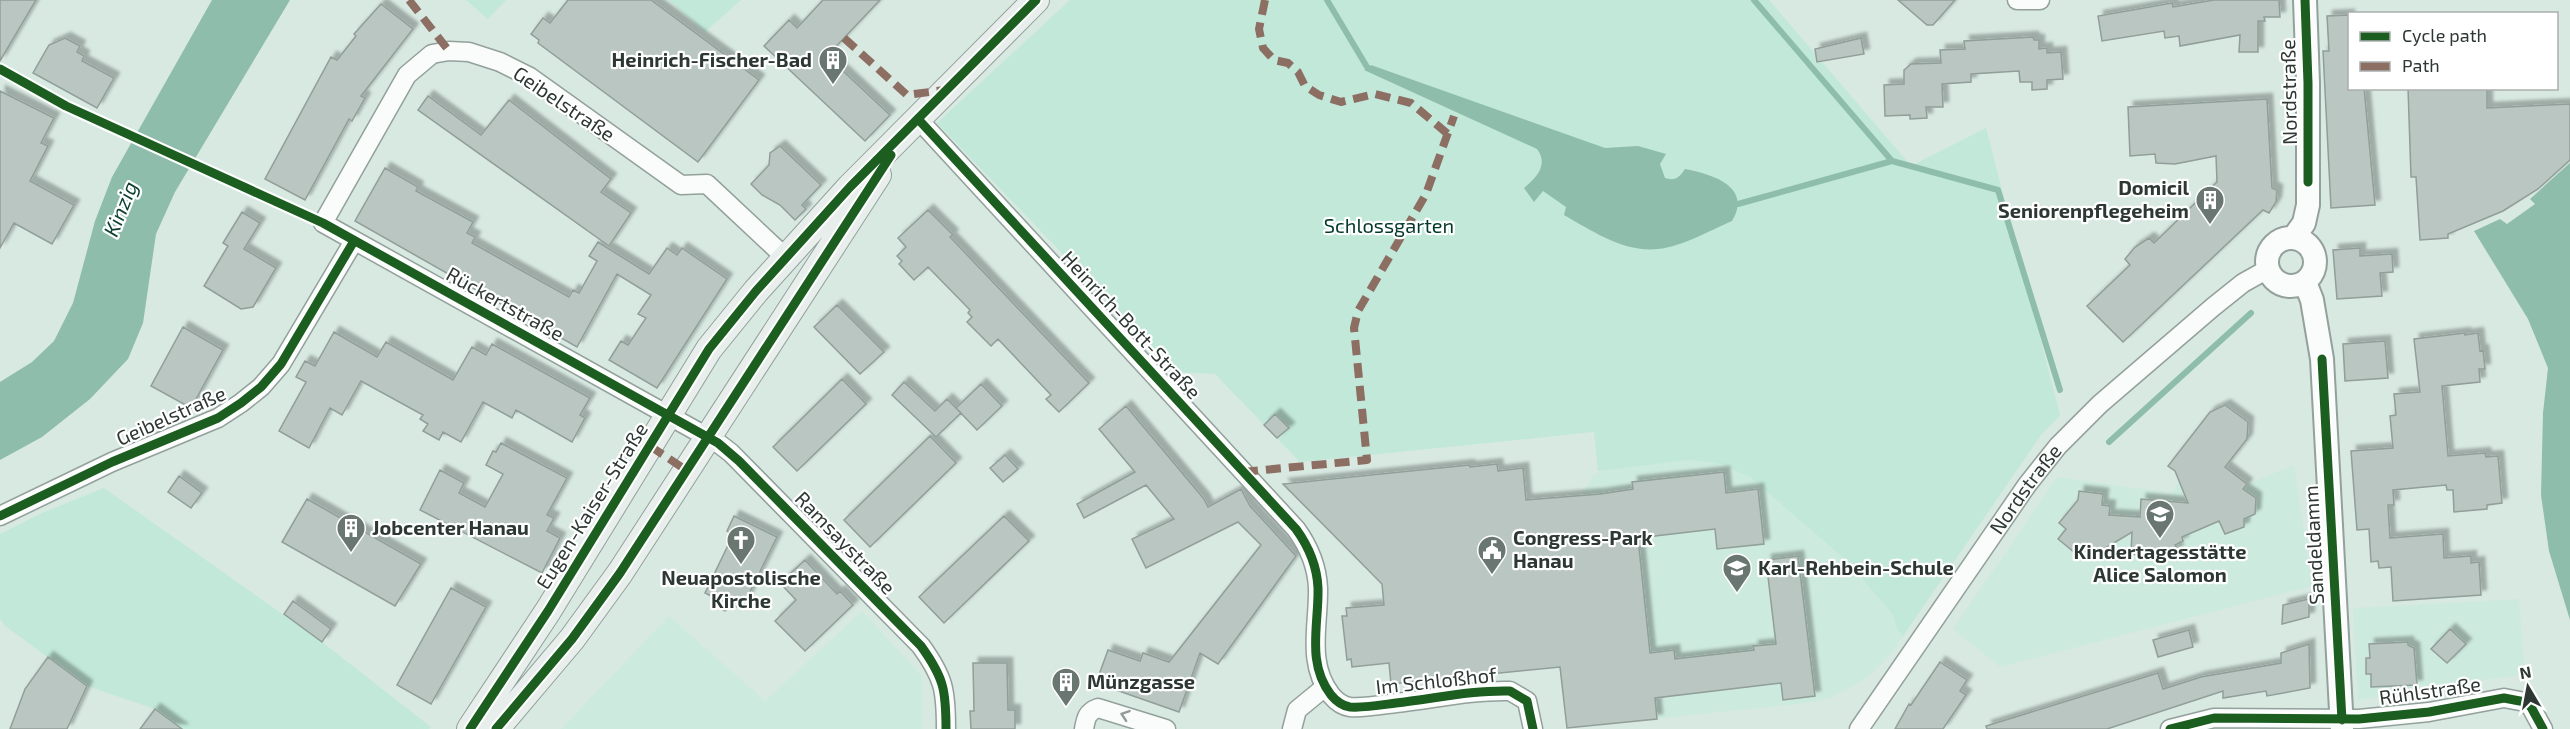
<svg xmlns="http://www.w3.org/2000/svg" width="2570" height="729" font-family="'Exo 2',sans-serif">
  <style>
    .built { fill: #cdeade }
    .green { fill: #c1e8d9 }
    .water { fill: #8fbdab }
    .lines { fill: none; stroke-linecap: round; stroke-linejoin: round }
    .stream { stroke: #8fbdab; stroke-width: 6 }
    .building { fill: #b9c6c1; stroke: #919e99; stroke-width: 1.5; filter: url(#shadow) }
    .minor-casing { stroke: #93a09b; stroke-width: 21 }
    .tertiary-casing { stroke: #93a09b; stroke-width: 26 }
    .secondary-casing { stroke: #93a09b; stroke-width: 28 }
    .minor { stroke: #f9fcfb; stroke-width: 18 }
    .tertiary { stroke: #f9fcfb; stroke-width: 22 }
    .secondary { stroke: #e8eeec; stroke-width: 26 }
    .quiet { stroke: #8d6e63; stroke-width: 8; stroke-dasharray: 15 8; stroke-linecap: butt }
    .cycleway-casing { stroke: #fff; stroke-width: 13 }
    .cycleway { stroke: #1b5e20; stroke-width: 9 }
    .oneway { stroke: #939a98 }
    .labels { text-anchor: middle; stroke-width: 4.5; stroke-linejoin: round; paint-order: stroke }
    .poi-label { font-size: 20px; font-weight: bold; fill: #2d3834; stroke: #fff; text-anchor: start }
    .street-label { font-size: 20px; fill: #2d3834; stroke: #fff }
    .park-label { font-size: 20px; fill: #03392a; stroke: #fff }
    .water-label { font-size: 21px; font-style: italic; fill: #0b3f30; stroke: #fff }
  </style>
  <defs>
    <filter id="shadow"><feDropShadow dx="5.5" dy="-5.5" stdDeviation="1.5" flood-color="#0004"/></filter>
  </defs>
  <rect width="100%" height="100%" fill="#d8e9e2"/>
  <path class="built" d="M1688,460l30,3 32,14 97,84 46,54 3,12 7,9 -10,16 -25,25 -35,20 -18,5 -248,26 -7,-61 9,-127 -5,-44 18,-3 11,-17 12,-7z
    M2294,465l18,121 -312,81 -47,-38 104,-152 115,16 7,-12 6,-2 44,-1 4,-5 14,11z
    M2519,599l6,75 -167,26 -5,-92z
    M862,611l60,65v53h-361l108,-113 96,85z"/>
  <path class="green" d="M466,0h40l-18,19z
    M669,0h72l-36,32z
    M1070,0h699l142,166 75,-38 74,287 -19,20 -138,201 -7,-9 -3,-12 -46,-54 -97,-84 -32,-14 -30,-3 -90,11 -4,-39 -294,30 -85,-88 -39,-2 -239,-249z
    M104,488l218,154 109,85 -2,2h-247l-27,-20 -68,-23 -83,-61 -4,-6v-85l42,-21z"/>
  <path class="water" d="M212,0h78l-115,192 -19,42 -13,89 -15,36 -38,40 -48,38 -42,23v-78l32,-20 22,-21 19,-38 22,-82 17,-44z
    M1371,65l234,83 33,-2 28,8 -6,10 5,14c10,3 14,0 20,-9 26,5 68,17 47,52 -21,9 -51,26 -74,28 -33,4 -66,-18 -94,-34l2,-8 -23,-16 -9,11 -10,-14c12,-10 25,-23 13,-39l-173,-79z
    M2570,163v457l-21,-69 -8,-56 2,-82 5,-45 -20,-49 -54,-88 26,-12 7,5 28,-20 -5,-5z"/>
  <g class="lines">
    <path class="stream" d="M1327,0l40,67
      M1754,0l138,161 106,29 62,200
      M1738,204l154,-43
      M2109,442l142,-129"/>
  </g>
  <path class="building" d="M0,0h36l-36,61z
    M568,0h83l108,80 -61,82 -160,-119 1,-3 -8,-6 12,-16 7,5z
    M823,0h57l-53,56 63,59 -25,26 -101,-95 25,-26 8,8z
    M1898,0h57l-22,25h-6z
    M2214,0h65l1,17h-16l1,4h-7v31h-19l1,-17 -60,11 -1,-10 -14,2 -1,-7 -62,10 -4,-25 74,-13 1,4z
    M381,4l32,25 -52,67 4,2 -13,23 -3,-2 -44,81 -40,-21 66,-122 6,3 19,-24 -2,-2z
    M2349,15v73h15l11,117 -44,3 -8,-157h6l-2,-35z
    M2033,37l1,3h5v9l8,-1v5l14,-1 2,27 -16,1v9l-15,1v-8h-12l-1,-11 -48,3v8l-29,2 1,23h-17l1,11 -17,1v-4l-25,1 -1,-31 20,-1v-14l7,-6 30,-1 -1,-13 25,-1 -1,-8z
    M65,38l15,8 -3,6 7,4 -2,5 32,17 -17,30 -64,-35 16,-28z
    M1861,38l3,16 -47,8 -2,-13z
    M2408,88h79v20l83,-4v56l-32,29 -35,22 -55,23v4l-28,2 -4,-63h-5z
    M0,91l54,27 -13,25 7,3 -18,35 44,24 -22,39 -38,-21 -14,25z
    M428,96l53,39 28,-35 102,79 -10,13 30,21 -22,33 -191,-136z
    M2267,99l5,89 5,2 -1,12 -7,11 -6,-3 -140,132 -36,-36 43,-41 -5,-6 10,-12 14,-9 5,5 63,-61 -1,-26 -41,8 -19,-1 -1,-9 -25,2 -2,-49z
    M780,146l41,39 -19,20 4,4 -11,11 -15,-15 -18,-10 -11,-11 18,-19 1,-12z
    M385,168l33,19 -2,4 57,31 -6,11 8,4 -3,6 97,54 4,-7 6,3 18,-32 -8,-5 9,-14 51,32 18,-26 10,7 5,-7 45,31 -70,109 -48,-28 12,-19 7,4 18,-27 -8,-4 13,-19 -34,-21 -40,73 -222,-126z
    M928,210l25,25 -3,2 139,146 -30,29 -13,-13 5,-4 -53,-56 -7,7 -24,-24 5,-5 -4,-4 2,-3 -42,-43 -14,13 -15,-16 3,-3 -5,-5 9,-9 -8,-9z
    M242,212l18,11 -16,26 32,19 -23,39 -12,2 -37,-23 24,-40 -5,-3z
    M2360,248v8l32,-2 1,18 -13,1 2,23 -45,3 -4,-49z
    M837,305l47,47 -24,22 -46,-47z
    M183,327l40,23 -32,58 -40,-22z
    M334,332l43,25 9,-15 67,38 19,-33 14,8 6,-11 98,54 -10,17 5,3 -13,24 -56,-32 -4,8 -29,-16 -22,40 -18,-10 -4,8 -16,-9 5,-7 -8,-5 3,-4 -62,-34 -19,34 -12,-7 -21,40 -30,-17 27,-49 -10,-5 9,-16 10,5z
    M2465,333v2l13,-2 2,18 3,-1 2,19h-6l1,13 -38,4 6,70 37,-3 1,4 12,-1 4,47 -15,2v4l-33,3 -1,-22h-6l-1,-5 -53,5 1,15h-6l2,33 53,-4 1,24 27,-2v7l8,-1 2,33 -88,6 -2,-34 -12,1 -1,-7 -7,1 -2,-33 -12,1 -6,-79 42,-3 -3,-32 6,-1 -2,-21 26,-2 -6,-53z
    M2385,341l3,37 -43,3 -2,-37z
    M842,379l24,25 -69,67 -24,-24z
    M904,382l31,29 12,-12 14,14 -25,24 -44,-42z
    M981,384l21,22 -25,24 -21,-22z
    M2225,405l23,17 -1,17 -22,28 22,17 -4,5 13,9 -1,16 -11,5v8l-19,7 -6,-13 -37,16 1,4 -8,4 3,5 -16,8 -3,-5 -14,6 -14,-6 1,-21 -40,24 -11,-8 -7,4 -16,-13 8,-10 -7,-6 19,-23 1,-9 24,3 -1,11 8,1 -1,9 31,2 1,-18 47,4 -13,-32 -7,-5 42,-54z
    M1126,406l78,93 4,8 33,-18 9,17 46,50 -78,108 -18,-11 -21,59 -83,-29 12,-33 32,11 3,-8 26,9 92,-117 -23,-23 -92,46 -14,-29 42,-20 -28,-34 -62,33 -7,-14 58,-32 -36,-43z
    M1275,414l14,14 -12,10 -13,-13z
    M930,436l26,27 -86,84 -26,-27z
    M501,443l66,35 -20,37 7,3 -7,13 13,7 -18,35 -122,-63 20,-40 24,13 -5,10 26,14 18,-33 -17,-9 7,-14 3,1z
    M1005,455l13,14 -15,13 -13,-14z
    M1497,464l1,7 25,-3 3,32 74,-6 33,-5 -1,-7 92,-10 2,21 32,-4 6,55 -47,5 -2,-20 -77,9 12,115 24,-3 1,9 79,-9 -1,-4 23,-2 -10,-84 32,-4 17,140 -32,4 -2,-17 -126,15 2,21 -90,9 -7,-61 -169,17 -2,-21 -37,4 -1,-8 -4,1 -5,-44h5l-1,-8 38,-3 -2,-21 -99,-100 186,-19 1,2z
    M179,476l23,17 -11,15 -23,-16z
    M307,499l114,65 -26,42 -113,-64z
    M734,516l43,21 -35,71 -9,-2 -8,5 -13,-6 -1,-9 -6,-3 28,-58 -6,-4z
    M1004,516l25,25 -85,82 -25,-26z
    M805,560l32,34 3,-3 13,14 -48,46 -30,-30 21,-21 -16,-17z
    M451,588l35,19 -55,97 -34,-19z
    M2309,599v18l-27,7 1,-19z
    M293,601l38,28 -9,13 -38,-28z
    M2450,629l16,15 -19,19 -16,-14z
    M2189,630l4,17 -35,10 -5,-17z
    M2408,642v3l6,3 3,37 -46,2v-13h-5v-16h4l-1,-14z
    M2309,644l1,44 -43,8 -1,-5 -43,7v-7l-116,38h-120l-1,-3 172,-53 5,16 38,-12 80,-14v-10z
    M48,657l39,29 -20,43h-57l15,-40z
    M1940,662l27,18 -7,11 6,4 -23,34h-48l14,-25 2,1z
    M973,663h34l1,47h7v19h-44l-1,-18h4z
    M155,709l27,20h-42z"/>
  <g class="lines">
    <g class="minor-casing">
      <g id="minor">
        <path d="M2017,0h23"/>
        <path d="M918,119l378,410c13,18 21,36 22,59 1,36 -12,75 13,107 5,6 11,11 19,12 15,1 31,-2 46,-4 37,-4 76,-13 114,-12l17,10 6,28"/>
        <path d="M786,258l-79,-74 -26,1 -151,-108 -30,-15 -31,-10 -20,-1 -17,3 -25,21 -84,148 395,220 13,10 190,193c23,32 25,44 25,83"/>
        <path d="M0,516l112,-54 106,-44 23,-15 20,-16 20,-23 73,-123"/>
        <path d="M1084,729c2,-11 3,-17 14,-21l68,21"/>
        <path d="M1292,729l5,-19 28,-23"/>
        <path id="s1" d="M1859,729l168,-244 31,-39 42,-42 113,-97 30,-24 25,-14"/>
        <path d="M2170,729l44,-11 145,1 70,-7 75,-14 21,4 6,5 12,22"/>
      </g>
    </g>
    <g class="tertiary-casing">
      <path id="tertiary" d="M2294,237l10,-14 4,-18v-122l-3,-83
        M2267 262a24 24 0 1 1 48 0a24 24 0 1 1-48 0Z
        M2305,282l7,18 10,59 20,370"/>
    </g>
    <g class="secondary-casing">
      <path id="secondary" d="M470,729l78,-118 161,-262 47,-58 94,-104 186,-187
        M496,729l76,-90 48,-66 258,-398"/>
    </g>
    <use href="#minor" class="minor"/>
    <use href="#tertiary" class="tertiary"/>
    <use href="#secondary" class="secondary"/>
    <path class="quiet" d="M409,0l40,51
      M1265,0l-6,29 4,19 11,12 14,3 10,9 7,14 14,9 22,7 34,-8 36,9 38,32
      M844,38l63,57 38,-5
      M650,446l36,24
      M1243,472l124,-12 -13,-132 4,-17 68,-117 28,-78"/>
    <g class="cycleway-casing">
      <path id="cycleway" d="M2305,0l3,83v99
        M0,69l66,37 257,117 395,220 21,18 182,185c23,32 25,44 25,83
        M918,119l378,410c13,18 21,36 22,59 1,36 -12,75 13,107 5,6 11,11 19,12 15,1 31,-2 46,-4 37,-4 76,-13 114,-12l17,10 6,28
        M2322,359l20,361
        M0,516l112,-54 106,-44 23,-15 20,-16 20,-23 73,-123
        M470,729l78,-118 161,-262 47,-58 94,-104 186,-187
        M496,729l76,-90 48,-66 271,-418
        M2170,729l44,-11 145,1 70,-7 75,-14 21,4 6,5 12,22"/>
    </g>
    <use href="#cycleway" class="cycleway"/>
  </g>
  <defs><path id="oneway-chevron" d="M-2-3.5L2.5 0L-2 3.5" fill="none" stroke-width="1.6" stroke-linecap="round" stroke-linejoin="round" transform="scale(1.5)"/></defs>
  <use class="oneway" href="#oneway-chevron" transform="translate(1125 715) rotate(-161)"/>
  <defs>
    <g id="building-pin" transform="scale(1.5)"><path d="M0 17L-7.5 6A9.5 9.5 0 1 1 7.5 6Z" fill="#697671" stroke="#fff"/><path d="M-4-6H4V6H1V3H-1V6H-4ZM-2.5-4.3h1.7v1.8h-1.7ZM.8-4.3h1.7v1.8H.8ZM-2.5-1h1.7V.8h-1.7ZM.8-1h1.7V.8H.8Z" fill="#fff"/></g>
    <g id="school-pin" transform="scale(1.5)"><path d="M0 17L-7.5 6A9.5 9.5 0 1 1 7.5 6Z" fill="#697671" stroke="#fff"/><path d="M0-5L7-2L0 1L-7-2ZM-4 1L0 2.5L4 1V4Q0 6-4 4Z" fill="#fff"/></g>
    <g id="church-pin" transform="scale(1.5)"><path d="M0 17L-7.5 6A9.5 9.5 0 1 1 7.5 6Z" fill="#697671" stroke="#fff"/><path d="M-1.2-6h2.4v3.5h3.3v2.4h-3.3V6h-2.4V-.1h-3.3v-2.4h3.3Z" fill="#fff"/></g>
    <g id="civic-pin" transform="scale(1.5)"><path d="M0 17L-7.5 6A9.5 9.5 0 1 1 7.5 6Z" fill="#697671" stroke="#fff"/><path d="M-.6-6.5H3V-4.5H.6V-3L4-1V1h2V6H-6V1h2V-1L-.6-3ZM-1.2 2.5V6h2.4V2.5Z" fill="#fff"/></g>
  </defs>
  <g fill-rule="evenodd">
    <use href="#building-pin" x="833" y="60"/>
    <use href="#building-pin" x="2210" y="200"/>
    <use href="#school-pin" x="2160" y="514"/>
    <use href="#building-pin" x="351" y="528"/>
    <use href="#church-pin" x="741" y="540"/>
    <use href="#civic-pin" x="1492" y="550"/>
    <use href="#school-pin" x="1737" y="568"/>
    <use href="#building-pin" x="1066" y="682"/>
  </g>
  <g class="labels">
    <g class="poi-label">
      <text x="812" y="67" text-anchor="end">Heinrich-Fischer-Bad</text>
      <text x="2189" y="195" text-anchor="end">Domicil<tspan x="2189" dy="23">Seniorenpflegeheim</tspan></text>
      <text x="372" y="535">Jobcenter Hanau</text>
      <text x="1513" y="545">Congress-Park<tspan x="1513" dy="23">Hanau</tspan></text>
      <text x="2160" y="559" text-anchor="middle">Kindertagesstätte<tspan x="2160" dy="23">Alice Salomon</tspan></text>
      <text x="1758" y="575">Karl-Rehbein-Schule</text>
      <text x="741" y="585" text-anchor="middle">Neuapostolische<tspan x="741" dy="23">Kirche</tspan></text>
      <text x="1087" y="689">Münzgasse</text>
    </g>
    <g class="street-label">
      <text transform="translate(2289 92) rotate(-91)" y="7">Nordstraße</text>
      <text transform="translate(564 104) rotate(34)" y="7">Geibelstraße</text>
      <text transform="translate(505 304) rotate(29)" y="7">Rückertstraße</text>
      <text transform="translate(1131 325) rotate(47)" y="7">Heinrich-Bott-Straße</text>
      <text transform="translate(171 416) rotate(-24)" y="7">Geibelstraße</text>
      <text dy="7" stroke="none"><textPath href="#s1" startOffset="292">Nordstraße</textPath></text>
      <text transform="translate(592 506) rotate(-58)" y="7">Eugen-Kaiser-Straße</text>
      <text transform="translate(845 543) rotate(46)" y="7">Ramsaystraße</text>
      <text transform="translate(2314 545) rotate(-93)" y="7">Sandeldamm</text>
      <text transform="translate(1436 681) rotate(-6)" y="7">Im Schloßhof</text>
      <text transform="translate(2430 691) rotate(-8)" y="7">Rühlstraße</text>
    </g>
    <g class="park-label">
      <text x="1389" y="233">Schlossgarten</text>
    </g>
    <g class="water-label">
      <text transform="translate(121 209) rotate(-68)" y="7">Kinzig</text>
    </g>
  </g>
  <rect x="2348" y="12" width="210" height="78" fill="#ffffff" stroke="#abafae" stroke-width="1.5"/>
  <rect x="2360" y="32" width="30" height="9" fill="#1b5e20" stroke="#abafae" stroke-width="1.5"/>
  <text x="2402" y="42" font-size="18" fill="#2d3834">Cycle path</text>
  <rect x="2360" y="62" width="30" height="9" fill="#8d6e63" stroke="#abafae" stroke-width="1.5"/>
  <text x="2402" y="72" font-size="18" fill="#2d3834">Path</text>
  <g transform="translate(2528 687) rotate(350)" stroke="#ffffff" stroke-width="4.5" paint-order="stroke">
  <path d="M0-4.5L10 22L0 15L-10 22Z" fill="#2d3834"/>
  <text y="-9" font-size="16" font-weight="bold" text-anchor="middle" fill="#2d3834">N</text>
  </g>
</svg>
